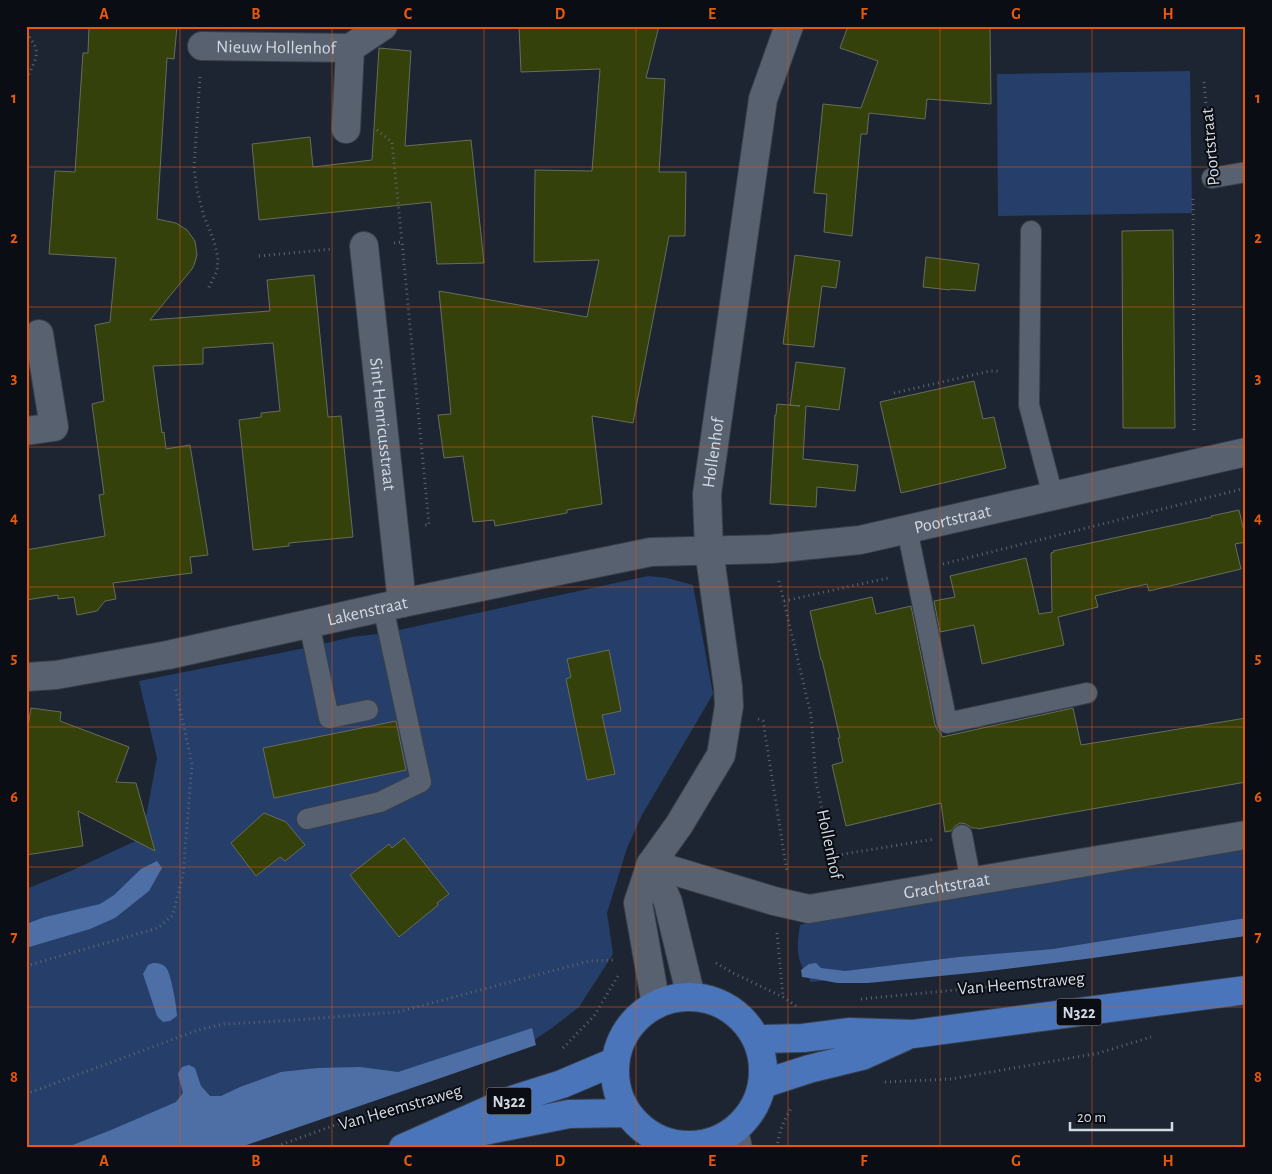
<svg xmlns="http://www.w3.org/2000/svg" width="1272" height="1174" font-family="'Alegreya Sans',sans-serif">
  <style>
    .green { fill: #253f6a }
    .water { fill: #4d6fa6 }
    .building { fill: #35410b; stroke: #676c5b }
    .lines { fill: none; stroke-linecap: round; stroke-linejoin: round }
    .service-casing { stroke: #383f4a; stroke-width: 22 }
    .minor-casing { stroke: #383f4a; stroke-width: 30 }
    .tertiary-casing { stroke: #383f4a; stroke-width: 30 }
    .primary-casing { stroke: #383f4a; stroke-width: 30 }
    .path { stroke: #5e6571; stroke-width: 3; stroke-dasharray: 1 4; stroke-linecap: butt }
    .service { stroke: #576170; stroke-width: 20 }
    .minor { stroke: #576170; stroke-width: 28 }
    .tertiary { stroke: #576170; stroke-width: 28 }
    .primary { stroke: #4a75ba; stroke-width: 28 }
    .grid { fill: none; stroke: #e8590c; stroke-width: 1; stroke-opacity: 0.55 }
    .labels { text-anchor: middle; stroke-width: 4; stroke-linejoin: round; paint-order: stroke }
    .shield { fill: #0a0e14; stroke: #979ca4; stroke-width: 1 }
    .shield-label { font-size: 16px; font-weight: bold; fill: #d3d9e2 }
    .street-label { font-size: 18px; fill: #d3d9e2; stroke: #0a0e14 }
    .neatline { fill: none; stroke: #e8590c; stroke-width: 2 }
    .grid-label { font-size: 16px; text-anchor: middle; font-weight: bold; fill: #e8590c }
  </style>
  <rect width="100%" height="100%" fill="#1d2532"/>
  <path class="green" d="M1190,71l2,142 -194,3 -1,-142z
    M648,576l19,2 26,7 20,109 -71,121 -15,33 -20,65 6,41 -34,53 -27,21 -25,17 -333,103h-168v-259l47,-19 69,-32 15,-80 -18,-77 171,-34 42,-10 33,-4z
    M1246,847v82l-166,22 -269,31c-15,-22 -15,-31 -11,-57l27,-9z"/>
  <path class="water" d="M157,861l5,7 -13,23 -34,27 -25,11 -64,19v-24l19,-7 55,-13 14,-9 27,-26z
    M1246,918v18l-153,22 -112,14 -113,11h-31l-21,-4 -14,-2 -1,-7 8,-6 7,-1 5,5 24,3 114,-14 94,-8z
    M153,963c6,0 11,1 14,6 4,6 10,39 10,47l-7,5 -7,1 -6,-6 -14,-42 5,-9z
    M532,1028l4,17 -298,103h-173l46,-18 65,-28 7,-9 -5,-19 4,-7 7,-2 6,3 6,18 9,10h11l19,-9 41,-15 36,-4 43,-1 38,5z"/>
  <path class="building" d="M89,26h88l-3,33 -7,-1 -10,161 19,4 11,7 8,11 2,14 -3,10 -2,4 -42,51 120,-9 -3,-31 47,-5 14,142 13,-1 12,121 -64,6v3l-36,4 -14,-130 22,-3v-4l19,-2 -7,-68 -70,5v16l-50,2 9,67 2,-1 2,17 24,-4 18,110 -18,2 2,16 -79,10 3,16 -11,2 -8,10 -20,4 -3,-18 -16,2v-4l-32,5v-50l79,-14 -6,-41 5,-1 -12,-90 12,-3 -9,-76 15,-3 6,-64 -67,-4 6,-83 20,1 8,-119h5z
    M519,26h140l-13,52 19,1 -6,93h27l-1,64h-16l-36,187 -41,-7 10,88 -35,6v3l-72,13 -1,-6 -21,2 -10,-66 -19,2 -6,-43 13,-1 -12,-123 148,26 12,-57 -65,2 1,-92 57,1 8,-102 -79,3z
    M848,26h142l1,78 -64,-5 -2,20 -56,-6 -2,21h-6l-9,102 -28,-4 3,-38 -13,-1 9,-89 38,4 17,-47 -38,-13z
    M379,48l32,3 -6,95 66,-6 13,123 -47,1 -6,-62 -172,18 -7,-76 58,-7 3,30 59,-7z
    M1173,230l2,198h-52l-1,-197z
    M795,255l45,6 -4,27 -14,-2 -8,61 -31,-3z
    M926,257l53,7 -4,27 -24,-2 -1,1 -27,-3z
    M796,362l49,6 -6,42 -33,-4 -3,53 55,6 -3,26 -38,-4 -1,20 -46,-3 5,-89h1l1,-11 23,2 -10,-1z
    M974,381l9,38 11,-2 12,51 -105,25 -21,-91z
    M1239,510l7,30v2l-11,2 6,25 -92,22 -2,-7 -52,12 3,11 -40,10 6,28 -82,19 -8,-39 -34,7 -6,-31 21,-4 -5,-21 76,-18 13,56 13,-2 -1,-59 3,-1 -1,-1 159,-34 -1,-1z
    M872,597l4,17 35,-8 24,119 3,6 3,2 1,4 131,-29 8,37 165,-27v64l-268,47 -1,-1h-5l-6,-4 -6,-1 -5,3 -4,5 -6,1 -4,-29 -95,23 -14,-61 11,-3 -5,-24h2l-18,-78h-1l-11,-49z
    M609,650l12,61 -19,4 13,59 -28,6 -21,-101 5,-2 -4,-18z
    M31,708l30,4 -1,9 69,26 -13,35 20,1 19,68 -77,-40 5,35 -57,9v-115z
    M396,721l10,49 -132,28 -11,-50z
    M264,813l22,9 19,23 -20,16 -5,-4 -24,19 -25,-33z
    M404,838l45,56 -12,9 1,2 -39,32 -49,-62 39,-31 3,4z"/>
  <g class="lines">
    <g class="service-casing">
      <path id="service" d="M1212,178l34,-6
        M1031,231l-2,174 24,91
        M907,529l40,194 140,-30
        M309,623l20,95 39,-8
        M307,819l73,-17 41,-20 -38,-175
        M962,835l9,47"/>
    </g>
    <g class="minor-casing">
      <g id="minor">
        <path id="s1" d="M202,46l148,2 33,-22"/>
        <path d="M346,129l4,-81"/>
        <path id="s2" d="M364,246l38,357"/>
        <path d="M26,431l28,-4 -15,-93"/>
        <path id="s3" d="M26,677l30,-2 112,-20 234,-52 249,-51 120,-3 89,-9 386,-88"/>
        <path id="s4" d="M651,864l123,37 35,8 437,-74"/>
        <path d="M734,1131l4,17"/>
        <path d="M691,1146l1,2"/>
      </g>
    </g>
    <g class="tertiary-casing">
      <g id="tertiary">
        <path d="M651,864l17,38 23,95"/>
        <path id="s5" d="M656,1005l-18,-102 13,-39 28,-39 42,-70 8,-49 -1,-19 -19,-137 -2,-56 56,-395 26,-73"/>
      </g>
    </g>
    <g class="primary-casing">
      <path id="primary" d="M615 1071a74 74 0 1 1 148 0a74 74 0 1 1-148 0Z
        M757,1039l46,-1 47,-6 63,2 333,-44
        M763,1084l46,-15 53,-13 42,-19
        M454,1137l115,-23 57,-1
        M403,1148l106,-47 53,-17 52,-22"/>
    </g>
    <path class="path" d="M26,33c18,20 9,26 0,47
      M200,77l-6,91 3,22 7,26 10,25 4,17 -1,13 -9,18
      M1204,82l6,69
      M377,130l15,12 10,100
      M1193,199l1,234
      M394,243l8,-1 27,283h-5
      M259,256l74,-7
      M894,393l96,-22h11
      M943,564l303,-76
      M779,581l32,134 5,67 20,91
      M784,601l104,-23
      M758,719l5,2 24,151
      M832,856l103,-17
      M777,933l6,63
      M716,963l17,10 50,24 13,9
      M26,966l132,-38 15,-13 10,-40 9,-111 -17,-78
      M861,999l210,-20
      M563,1048l31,-32 24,-40
      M885,1082l66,-3 148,-26 52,-16
      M26,1094l172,-64 26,-6 57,-3 117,-9 191,-51 27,-1
      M272,1148l77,-28 34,-10 45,-10
      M777,1148c2,-15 6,-27 14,-39"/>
    <use href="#service" class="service"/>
    <use href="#minor" class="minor"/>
    <use href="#tertiary" class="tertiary"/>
    <use href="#primary" class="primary"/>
  </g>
  <path class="grid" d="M180,26v1122M332,26v1122M484,26v1122M636,26v1122M788,26v1122M940,26v1122M1092,26v1122M26,167h1220M26,307h1220M26,447h1220M26,587h1220M26,727h1220M26,867h1220M26,1007h1220"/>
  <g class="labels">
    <g class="shield">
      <rect x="1056.5" y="998.5" width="45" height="27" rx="4"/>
      <rect x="486.5" y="1087.5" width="45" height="27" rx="4"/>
    </g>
    <g class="shield-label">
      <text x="1079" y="1018">N322</text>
      <text x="509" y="1107">N322</text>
    </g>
    <g class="street-label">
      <text dy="6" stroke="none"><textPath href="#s1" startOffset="74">Nieuw Hollenhof</textPath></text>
      <text transform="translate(1210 147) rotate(-95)" y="6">Poortstraat</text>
      <text dy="6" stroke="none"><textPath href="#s2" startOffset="179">Sint Henricusstraat</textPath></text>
      <text dy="6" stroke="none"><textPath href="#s5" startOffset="579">Hollenhof</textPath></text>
      <text dy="6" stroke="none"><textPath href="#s3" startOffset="942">Poortstraat</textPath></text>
      <text dy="6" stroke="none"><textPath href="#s3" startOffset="348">Lakenstraat</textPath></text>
      <text transform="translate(830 844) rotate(78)" y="6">Hollenhof</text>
      <text dy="6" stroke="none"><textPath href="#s4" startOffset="304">Grachtstraat</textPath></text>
      <text transform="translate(1021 983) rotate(-5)" y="6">Van Heemstraweg</text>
      <text transform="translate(400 1107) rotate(-16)" y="6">Van Heemstraweg</text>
    </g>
  </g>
  <rect width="1272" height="1174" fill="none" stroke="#0a0e14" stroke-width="55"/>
  <path d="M1070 1122v8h102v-8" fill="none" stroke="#d3d9e2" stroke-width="2.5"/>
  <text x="1077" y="1122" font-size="15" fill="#d3d9e2" stroke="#0a0e14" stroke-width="4" paint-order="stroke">20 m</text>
  <rect x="28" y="28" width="1216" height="1118" class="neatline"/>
  <g class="grid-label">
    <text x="104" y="19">A</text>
    <text x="256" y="19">B</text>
    <text x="408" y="19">C</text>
    <text x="560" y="19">D</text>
    <text x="712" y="19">E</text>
    <text x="864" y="19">F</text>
    <text x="1016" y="19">G</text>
    <text x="1168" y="19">H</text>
    <text x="14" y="103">1</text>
    <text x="1258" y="103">1</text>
    <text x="14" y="243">2</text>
    <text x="1258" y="243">2</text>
    <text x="14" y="383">3</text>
    <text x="1258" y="383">3</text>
    <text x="14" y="523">4</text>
    <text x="1258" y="523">4</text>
    <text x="14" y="663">5</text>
    <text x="1258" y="663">5</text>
    <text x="14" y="802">6</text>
    <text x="1258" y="802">6</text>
    <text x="14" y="942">7</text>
    <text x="1258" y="942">7</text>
    <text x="14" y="1082">8</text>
    <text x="1258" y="1082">8</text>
    <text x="104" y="1166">A</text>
    <text x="256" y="1166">B</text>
    <text x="408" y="1166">C</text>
    <text x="560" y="1166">D</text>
    <text x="712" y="1166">E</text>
    <text x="864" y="1166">F</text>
    <text x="1016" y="1166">G</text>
    <text x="1168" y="1166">H</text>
  </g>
</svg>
